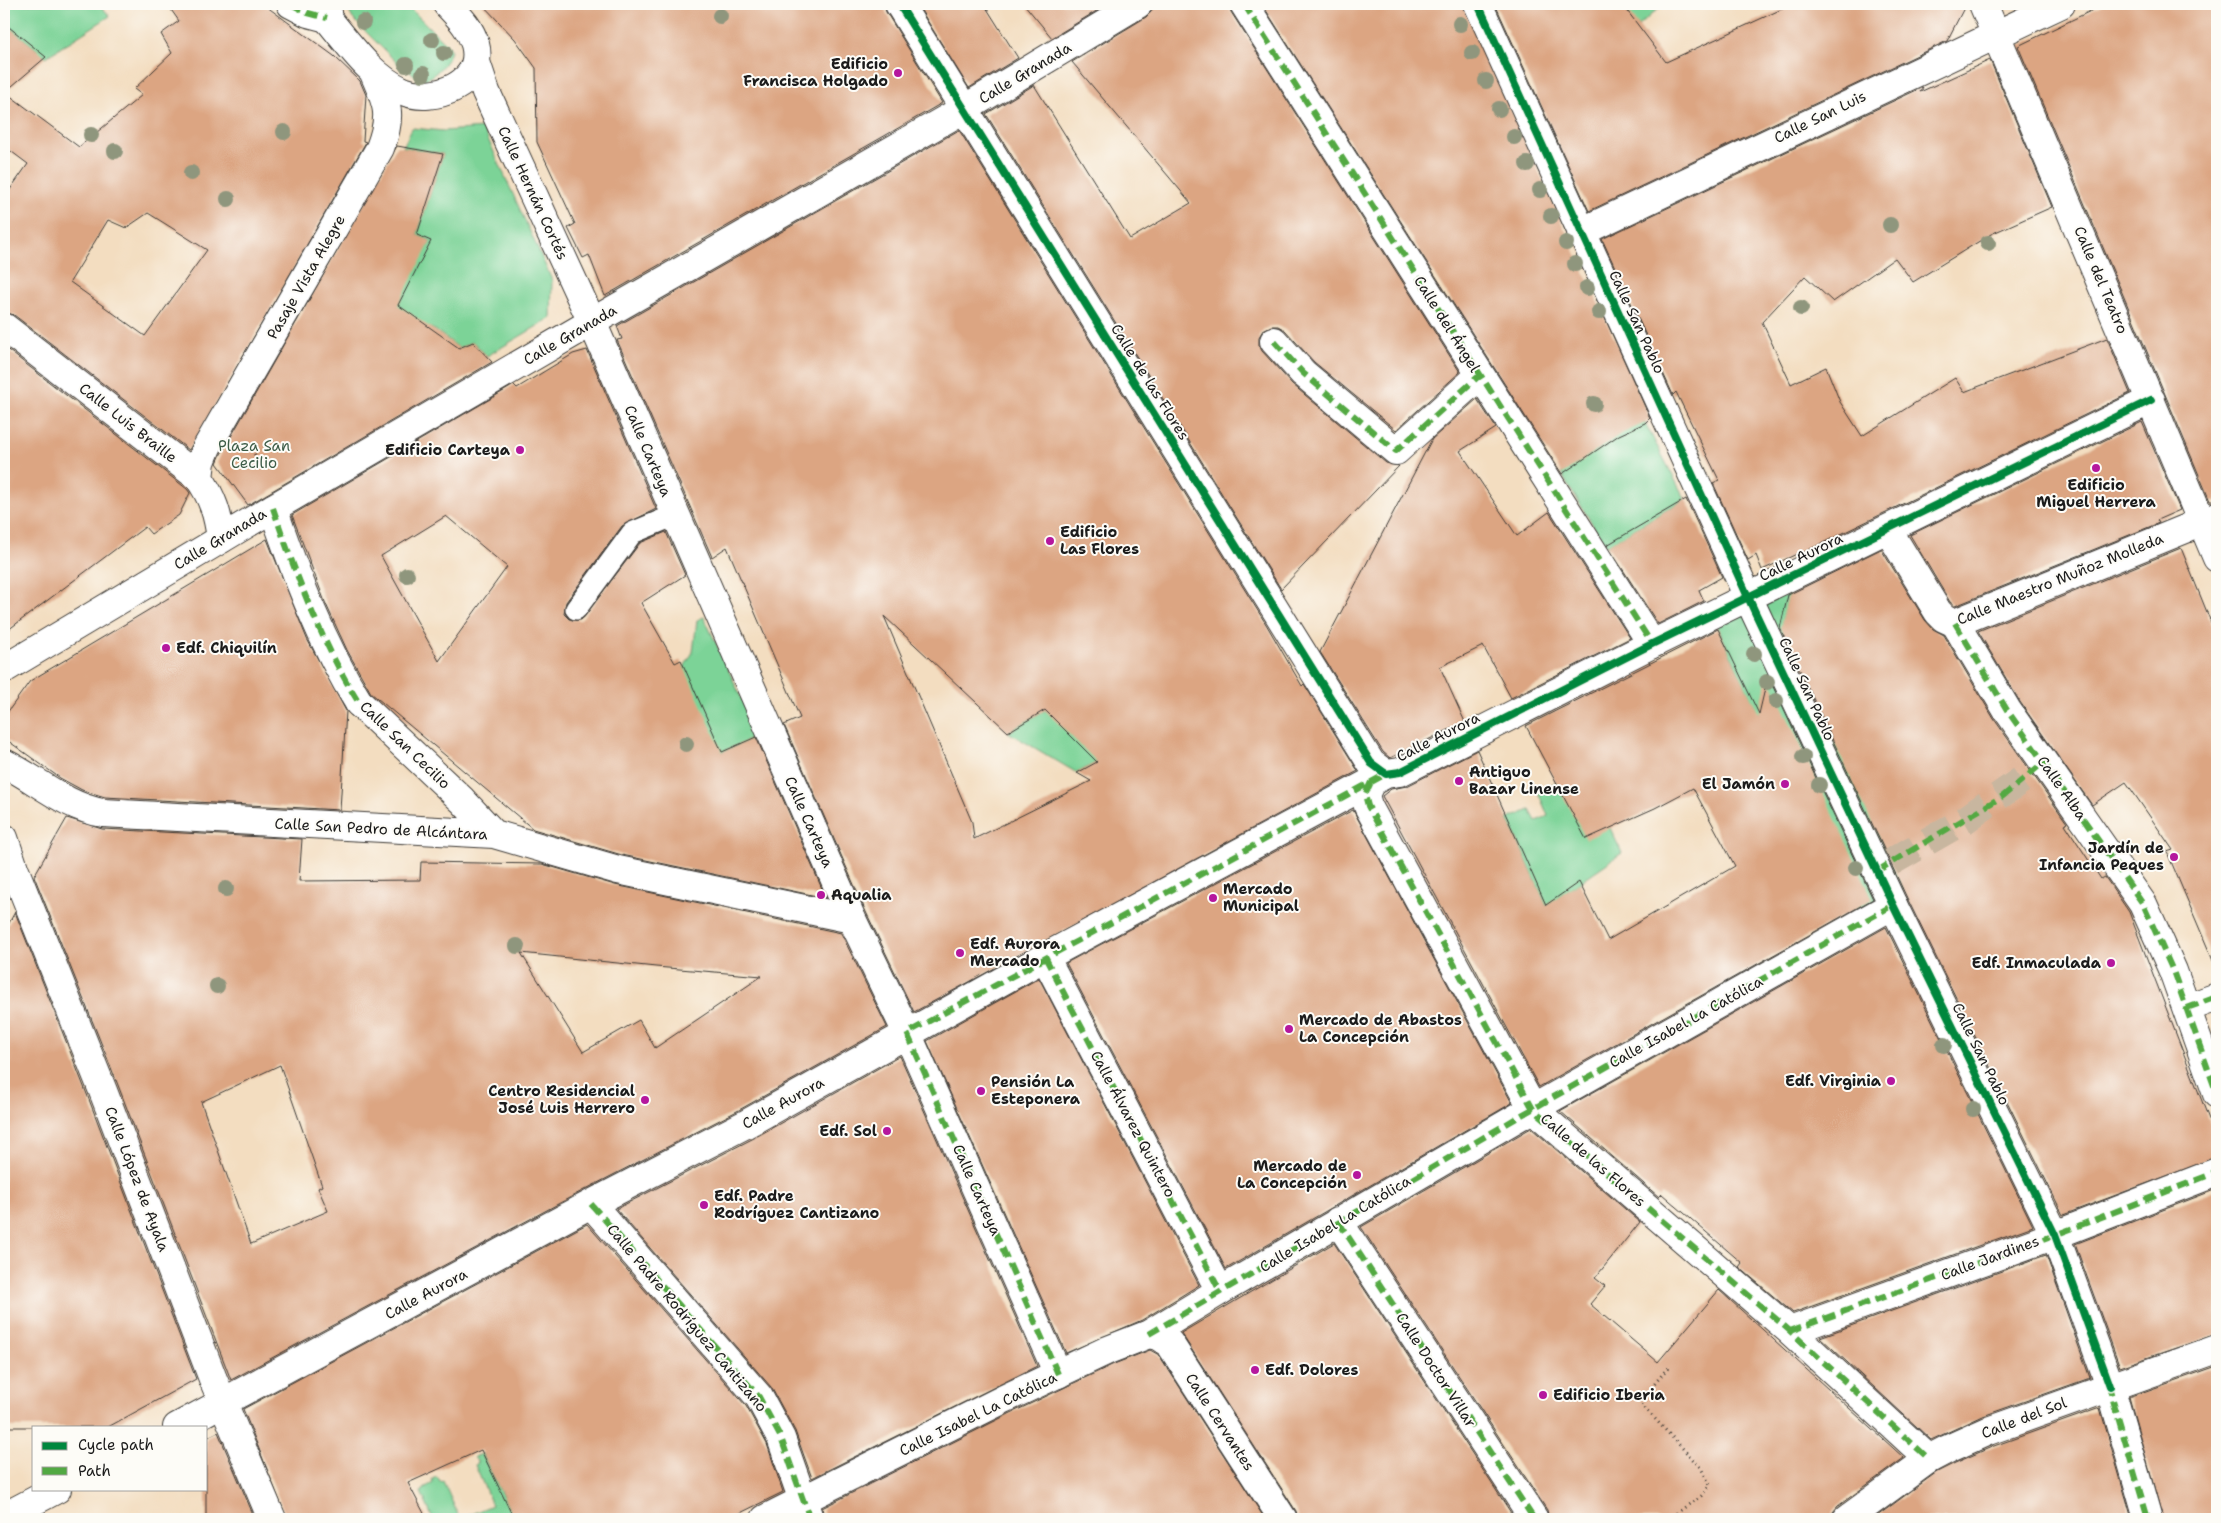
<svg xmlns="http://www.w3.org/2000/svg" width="2221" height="1523" font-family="'Shantell Sans',sans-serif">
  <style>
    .green { fill: #7bd397; stroke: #4c785a }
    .building { fill: #dca582; fill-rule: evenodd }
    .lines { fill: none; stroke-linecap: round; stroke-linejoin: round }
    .pedestrian-tunnel { stroke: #c8b69f; stroke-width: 28; stroke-dasharray: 28 14; stroke-linecap: butt }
    .service-casing { stroke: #3c3935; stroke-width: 24 }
    .pedestrian-casing { stroke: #3c3935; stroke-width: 30 }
    .minor-casing { stroke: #3c3935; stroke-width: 30 }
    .tertiary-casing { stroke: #3c3935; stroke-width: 30 }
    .secondary-casing { stroke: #3c3935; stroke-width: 30 }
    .path { stroke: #3c3935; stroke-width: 3; stroke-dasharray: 1 4; stroke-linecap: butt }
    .service { stroke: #fff; stroke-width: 21 }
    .pedestrian { stroke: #fff; stroke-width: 28 }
    .minor { stroke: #fff; stroke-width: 28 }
    .tertiary { stroke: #fff; stroke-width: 28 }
    .secondary { stroke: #fff; stroke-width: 28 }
    .quiet { stroke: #52a943; stroke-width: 6; stroke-dasharray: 12 6; stroke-linecap: butt }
    .cycleway-casing { stroke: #fdfcf7; stroke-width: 11 }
    .cycleway { stroke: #00873e; stroke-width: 8 }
    .tree { fill: #8f967d }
    .poi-dot { fill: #b5179e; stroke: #fdfcf7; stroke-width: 2 }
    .labels { text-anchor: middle; stroke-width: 4; stroke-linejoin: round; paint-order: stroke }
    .poi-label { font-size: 15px; font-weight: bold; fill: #1c1c1c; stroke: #fdfcf7; text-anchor: start }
    .street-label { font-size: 15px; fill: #1c1c1c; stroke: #fdfcf7 }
    .park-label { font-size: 15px; fill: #3d5c47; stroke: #fdfcf7 }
  </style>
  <rect width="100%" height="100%" fill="#fdfcf7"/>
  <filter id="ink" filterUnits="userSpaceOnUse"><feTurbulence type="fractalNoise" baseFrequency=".02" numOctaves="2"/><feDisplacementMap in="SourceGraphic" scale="10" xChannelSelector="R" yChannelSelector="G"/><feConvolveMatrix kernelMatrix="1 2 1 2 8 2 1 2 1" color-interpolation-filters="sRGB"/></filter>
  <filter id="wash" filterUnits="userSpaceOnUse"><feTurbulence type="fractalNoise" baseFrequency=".0096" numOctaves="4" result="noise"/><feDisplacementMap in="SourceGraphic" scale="20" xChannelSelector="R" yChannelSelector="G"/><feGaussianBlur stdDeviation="1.12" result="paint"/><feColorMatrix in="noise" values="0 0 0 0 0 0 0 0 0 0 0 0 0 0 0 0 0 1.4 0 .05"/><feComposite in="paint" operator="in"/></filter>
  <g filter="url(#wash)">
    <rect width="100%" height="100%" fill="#f3ddc0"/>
    <path class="green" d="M4,4h95l11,12 -64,41 -42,-34z
      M348,4h58l42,42 3,5c-3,11 -17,26 -28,30l-27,-19 -43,-43 -5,-9z
      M1585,4h79l-26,22 -40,6z
      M412,128l32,3 39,-3 69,152 -1,38 -64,38 -14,-14 -14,6 -24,-18 -47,-18 43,-71 -14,-6 26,-81 -40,-7z
      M1645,423l40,76 -79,47 -45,-72 43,-29 -7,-11z
      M1789,593l-7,29 127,264 -51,26 -88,-173 -53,-113z
      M704,617l55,119 -77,33 2,-102 9,-15 4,-32z
      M1045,710l67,44 -35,19 -69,-41z
      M1556,782l44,25 22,46 -76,52 -38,-86 22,-9 6,11 12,-5 -10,-24z
      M482,1454l32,65h-81l-12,-27 3,-2v-2l9,-5 -1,-4 5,-2 3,5 3,-1 17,38 32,-14 -17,-40 3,-2 -4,-6z"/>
    <g id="blocks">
      <path class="building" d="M167,4h96l71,52 26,25 6,14 -3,46 3,1 -177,308 -175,-135 -10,-3v-114l24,-34 -24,-18v-123l42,34 -41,35 74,55 63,-52 -8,-6 38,-36 -11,-19 18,-13zM148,213l59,37 -62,86 -75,-54 38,-62 18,8z
        M482,4h402l2,8 56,91 -337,193 -16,-41 -6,3 -15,-30 7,-4 -38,-82 -1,-74 -21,-29z
        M917,4h67l34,54 -49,30z
        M1024,4h84l-56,34z
        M1154,4h75l2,8 229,360 -64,58 -82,-68 -29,-32 -7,-4h-7l-8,4 -4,7v8l3,6 30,33 94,79 13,3 -118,123 -295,-475 48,-29 96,154 61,-36 -119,-141 74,-45 5,-5z
        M1262,4h201l187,414 -5,5 -26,12 -57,39z
        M1495,4h127l44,58 127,-58h173l-19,37 -358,170z
        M2105,4h112v497h-7l-192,-455z
        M1990,60l62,147 -61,27 -78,48 -18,-24 -62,44 -28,-26 -43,46 29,62 35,-17 14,35 22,34 93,-58 9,14 143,-54 23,55 -332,162 1,-2 -37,17 -6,-15 -8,5 -35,-77 6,-3 -43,-88 -3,3 -71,-156 321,-152 -3,5z
        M959,130l307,494 36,62 2,-2 54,87 -444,241 -48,-100 -82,-187 16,-7 -73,-171 -15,10 -95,-217 5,-1 -5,-13zM884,616l124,116 37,-22 52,52 -20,11 14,8 -117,58 -2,-17z
        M397,146l46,8 -26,81 14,6 -33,64 61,43 14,-6 19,20 -244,143 -31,-42 4,-9z
        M4,347l183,142 3,4 -11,22 -28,19 -6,-7 -141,106z
        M587,350l69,159 -34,17 -56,76 -2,12 5,5 12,1 59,-77 26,-11 19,43 -44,28 34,60 6,-3 41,92 34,-15 70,161 -204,-43 -89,-26 -162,-136 -24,-43 -22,-48 -33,-87 222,-130 3,3 56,-34zM446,516l61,51 -68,94 -58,-105z
        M1477,399l19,29 -36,23 57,85 32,-24 81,126 -119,60 -28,-52 -43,21 25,55 -75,36 -7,-6 -63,-100 112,-213z
        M2142,422l38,88 -23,10 2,3 -204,83 -5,-4 -40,-67z
        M1686,499l36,78 -23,13 5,11 -46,23 -51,-79z
        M267,539l40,100 39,72 -6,99 -235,-13 -23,-7 -22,-12 -56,-40v-21l26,-36z
        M2181,548l36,89v333l-50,-118 6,-2 -47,-68 -34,23 -72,-103 -42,-71z
        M1881,549l44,71 8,9 11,6 50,84 73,104 -2,1 36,55 4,-2 24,35 88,228v17l-154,58 -156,-317 -127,-270 8,-33z
        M1718,629l41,85 9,-38 105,223 -334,188 -157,-291 9,-7 16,-3 70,-36 69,155 33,-23 29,58 127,-74 -42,-78 -38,20 -69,31 -60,-113z
        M1353,810l159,293 -286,166 -160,-306z
        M67,818l35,11 200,10 -3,42 121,-1 1,-18 121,2 73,21 226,48 46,94 -148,83 -155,80 -353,190 -113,-295 -84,-209zM521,953l135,14 106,9 -107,72 -16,-28 -56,32zM280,1065l42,121 -4,2 10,23 -77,33 -50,-142z
        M15,912l73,185 108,282 -88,48h-104v-495z
        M1886,927l147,299 -240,87 -54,-46 3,-4 -80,-69 -3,3 -99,-86z
        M1039,978l160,307 -57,35 -76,33 -139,-312z
        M900,1056l137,310 -225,112 -17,-47 -24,-44 -155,-178 138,-71z
        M1531,1128l109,94 -45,56 10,8 -15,18 68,58 61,-72 185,168 -66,48 -5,6 -1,7h-283l-2,-9 -186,-283z
        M2217,1189v145l-97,33 -45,-123z
        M587,1224l159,182 21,38 16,48 -55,27h-214l-33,-69 -73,33 19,36h-140l-44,-110z
        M1334,1243l181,276h-217l-2,-8 -115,-178z
        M2046,1255l44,123 -107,38 -52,24 -111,-103z
        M1150,1350l9,5 106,164h-440l-3,-11 189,-95 103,-49z
        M2217,1366v153h-54l-34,-122z
        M2100,1408l32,111h-259l64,-47 18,-9 39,-17z
        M218,1432l37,87h-49v-81z"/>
    </g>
  </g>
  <g filter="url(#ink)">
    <use href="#blocks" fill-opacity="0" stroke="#3c3935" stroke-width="1"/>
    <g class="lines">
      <path class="pedestrian-tunnel" d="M1891,862l74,-42 65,-46"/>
      <g class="service-casing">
        <path id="service" d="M576,609l56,-76 43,-18"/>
      </g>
      <g class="pedestrian-casing">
        <path id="pedestrian" d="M291,4l17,9 19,5
          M1244,4l408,640
          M1274,341l29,32 93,78 84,-76
          M273,508c22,65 49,136 86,195
          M1955,623l52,87 136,194 30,67 44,123
          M1371,782l-6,13 3,11 165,303 257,222 139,128
          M2187,1008l30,-11
          M907,1033l151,341
          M1338,1221l196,298
          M1220,1291l300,-175 373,-211
          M1790,1331l265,-96 162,-63
          M2110,1386l38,133"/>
      </g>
      <g class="minor-casing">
        <path id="minor" d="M327,4v14c22,26 44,59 76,73 30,13 83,-7 72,-47 -5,-17 -17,-28 -28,-40
          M899,4l472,759 15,11 14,-2 252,-128 499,-244
          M1478,4l276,606 139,295 162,330 55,151
          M1983,4l234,554
          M476,62l10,30 106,230 260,597 55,114
          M1581,232l480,-228
          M4,327l195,151c14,20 19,37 22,61
          M199,478l2,-16 6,-15 173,-299c13,-34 7,-45 -7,-77
          M1888,530l50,82 6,6 11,5 262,-107
          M359,703l103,97 32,34
          M4,763c34,17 60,43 99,50l391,21 124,36 234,49
          M591,1204l168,193 22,41 28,80
          M1149,1334l9,2 12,8 113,175
          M177,1427l414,-223 155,-80 299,-167 341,-183
          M4,1517l53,-28
          M765,1519l239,-120 104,-49 41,-16 71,-43 -175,-334"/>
      </g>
      <g class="tertiary-casing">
        <path id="tertiary" d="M4,838l10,30 89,223 110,288 59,140
          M1847,1519l82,-60 19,-10 40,-18 229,-82"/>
      </g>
      <g class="secondary-casing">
        <path id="secondary" d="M4,669l269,-161 319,-186 372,-213 174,-105"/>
      </g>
      <path class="path" d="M250,445l13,26
        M1668,1519l33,-23 9,-11 -9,-17 -59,-63 2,-8 25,-31"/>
      <use href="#service" class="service"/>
      <use href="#pedestrian" class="pedestrian"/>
      <use href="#minor" class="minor"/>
      <use href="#tertiary" class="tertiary"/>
      <use href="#secondary" class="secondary"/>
      <path class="quiet" d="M291,4l17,9 19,5
        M1244,4l408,640
        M1274,341l29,32 93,78 84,-76
        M273,508c22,65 49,136 86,195
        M1955,623l52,87 136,194 30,67 44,123
        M1371,782l-6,13 3,11 165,303 257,222 139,128
        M1877,871l126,-75 41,-34
        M1045,957l175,334
        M2187,1008l30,-11
        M591,1204l168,193 22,41 29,81
        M1338,1221l196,298
        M1790,1331l265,-96 162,-63
        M1149,1334l371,-218 373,-211
        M1058,1374l-151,-341 479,-259
        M2108,1383l40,136"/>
      <g class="cycleway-casing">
        <path id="cycleway" d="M899,4l472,759 15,11 14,-2 252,-128 499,-244
          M1478,4l276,606 139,295 162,330 55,151"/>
      </g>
      <use href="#cycleway" class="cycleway"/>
    </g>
    <g class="tree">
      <circle cx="720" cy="16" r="8"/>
      <circle cx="363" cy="22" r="8"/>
      <circle cx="1460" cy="24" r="8"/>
      <circle cx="432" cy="40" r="8"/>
      <circle cx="444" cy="53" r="8"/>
      <circle cx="1472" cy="53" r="8"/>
      <circle cx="406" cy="65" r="8"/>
      <circle cx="423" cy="74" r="8"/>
      <circle cx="1486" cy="81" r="8"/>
      <circle cx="1499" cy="109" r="8"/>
      <circle cx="284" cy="132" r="8"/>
      <circle cx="91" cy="135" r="8"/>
      <circle cx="1514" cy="137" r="8"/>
      <circle cx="115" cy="151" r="8"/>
      <circle cx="1527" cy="164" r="8"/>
      <circle cx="191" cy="173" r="8"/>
      <circle cx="1540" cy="190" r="8"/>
      <circle cx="228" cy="199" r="8"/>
      <circle cx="1551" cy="216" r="8"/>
      <circle cx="1890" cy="225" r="8"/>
      <circle cx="1566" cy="243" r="8"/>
      <circle cx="1988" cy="243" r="8"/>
      <circle cx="1575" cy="264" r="8"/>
      <circle cx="1587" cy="288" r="8"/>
      <circle cx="1801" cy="308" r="8"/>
      <circle cx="1599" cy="312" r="8"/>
      <circle cx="1594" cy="404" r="8"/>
      <circle cx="407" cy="575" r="8"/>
      <circle cx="1754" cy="654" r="8"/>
      <circle cx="1767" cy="682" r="8"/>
      <circle cx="1776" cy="701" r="8"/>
      <circle cx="686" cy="744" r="8"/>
      <circle cx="1803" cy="757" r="8"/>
      <circle cx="1819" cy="785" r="8"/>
      <circle cx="1856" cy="868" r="8"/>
      <circle cx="226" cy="889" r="8"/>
      <circle cx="517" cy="946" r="8"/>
      <circle cx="217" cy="986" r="8"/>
      <circle cx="1944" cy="1045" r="8"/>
      <circle cx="1973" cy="1109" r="8"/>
    </g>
  </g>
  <g class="poi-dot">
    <circle cx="898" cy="73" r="5"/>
    <circle cx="520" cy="450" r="5"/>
    <circle cx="2096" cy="468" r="5"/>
    <circle cx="1050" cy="541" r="5"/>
    <circle cx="166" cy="648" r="5"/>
    <circle cx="1459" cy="781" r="5"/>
    <circle cx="1785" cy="784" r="5"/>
    <circle cx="2174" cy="857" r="5"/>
    <circle cx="821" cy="895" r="5"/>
    <circle cx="1213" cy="898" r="5"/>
    <circle cx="960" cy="953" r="5"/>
    <circle cx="2111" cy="963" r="5"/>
    <circle cx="1289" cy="1029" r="5"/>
    <circle cx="1891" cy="1081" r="5"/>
    <circle cx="981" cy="1091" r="5"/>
    <circle cx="645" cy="1100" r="5"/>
    <circle cx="887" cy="1131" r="5"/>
    <circle cx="1357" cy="1175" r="5"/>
    <circle cx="704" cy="1205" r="5"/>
    <circle cx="1255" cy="1370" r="5"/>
    <circle cx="1543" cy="1395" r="5"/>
  </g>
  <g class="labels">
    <g class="poi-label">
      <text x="888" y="69" text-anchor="end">Edificio<tspan x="888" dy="17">Francisca Holgado</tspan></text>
      <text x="510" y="455" text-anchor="end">Edificio Carteya</text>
      <text x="2096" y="490" text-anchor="middle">Edificio<tspan x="2096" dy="17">Miguel Herrera</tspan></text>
      <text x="1060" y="537">Edificio<tspan x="1060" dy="17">Las Flores</tspan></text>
      <text x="176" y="653">Edf. Chiquilín</text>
      <text x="1469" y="777">Antiguo<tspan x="1469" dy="17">Bazar Linense</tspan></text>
      <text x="1775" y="789" text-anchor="end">El Jamón</text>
      <text x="2164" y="853" text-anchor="end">Jardín de<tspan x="2164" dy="17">Infancia Peques</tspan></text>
      <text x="1223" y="894">Mercado<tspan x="1223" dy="17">Municipal</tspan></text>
      <text x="831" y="900">Aqualia</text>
      <text x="970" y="949">Edf. Aurora<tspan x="970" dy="17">Mercado</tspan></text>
      <text x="2101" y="968" text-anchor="end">Edf. Inmaculada</text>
      <text x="1299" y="1025">Mercado de Abastos<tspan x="1299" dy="17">La Concepción</tspan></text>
      <text x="1881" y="1086" text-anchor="end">Edf. Virginia</text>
      <text x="991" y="1087">Pensión La<tspan x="991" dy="17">Esteponera</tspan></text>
      <text x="635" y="1096" text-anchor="end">Centro Residencial<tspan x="635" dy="17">José Luis Herrero</tspan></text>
      <text x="877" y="1136" text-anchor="end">Edf. Sol</text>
      <text x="1347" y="1171" text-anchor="end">Mercado de<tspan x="1347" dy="17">La Concepción</tspan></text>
      <text x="714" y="1201">Edf. Padre<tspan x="714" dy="17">Rodríguez Cantizano</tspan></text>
      <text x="1265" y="1375">Edf. Dolores</text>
      <text x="1553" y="1400">Edificio Iberia</text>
    </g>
    <g class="street-label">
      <text transform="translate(1025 73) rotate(-31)" y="5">Calle Granada</text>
      <text transform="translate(1820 117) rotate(-26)" y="5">Calle San Luis</text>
      <text transform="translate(533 193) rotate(65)" y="5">Calle Hernán Cortés</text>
      <text transform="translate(306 277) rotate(-60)" y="5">Pasaje Vista Alegre</text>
      <text transform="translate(2101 280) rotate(67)" y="5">Calle del Teatro</text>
      <text transform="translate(1637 322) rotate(65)" y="5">Calle San Pablo</text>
      <text transform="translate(1447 324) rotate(58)" y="5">Calle del Ángel</text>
      <text transform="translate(570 335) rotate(-30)" y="5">Calle Granada</text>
      <text transform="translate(1150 382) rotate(58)" y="5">Calle de las Flores</text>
      <text transform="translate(128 423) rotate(38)" y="5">Calle Luis Braille</text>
      <text transform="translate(648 451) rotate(67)" y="5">Calle Carteya</text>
      <text transform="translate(220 539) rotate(-31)" y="5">Calle Granada</text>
      <text transform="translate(1801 557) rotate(-26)" y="5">Calle Aurora</text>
      <text transform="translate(2060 579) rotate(-22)" y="5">Calle Maestro Muñoz Molleda</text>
      <text transform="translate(1807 689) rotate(65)" y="5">Calle San Pablo</text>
      <text transform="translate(1438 737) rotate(-27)" y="5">Calle Aurora</text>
      <text transform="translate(405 745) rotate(44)" y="5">Calle San Cecilio</text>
      <text transform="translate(2062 788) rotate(55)" y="5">Calle Alba</text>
      <text transform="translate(809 822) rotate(66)" y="5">Calle Carteya</text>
      <text transform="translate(381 829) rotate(3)" y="5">Calle San Pedro de Alcántara</text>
      <text transform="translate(1686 1022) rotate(-29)" y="5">Calle Isabel La Católica</text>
      <text transform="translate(1981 1054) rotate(64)" y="5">Calle San Pablo</text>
      <text transform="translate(783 1103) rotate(-29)" y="5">Calle Aurora</text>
      <text transform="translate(1133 1124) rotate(62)" y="5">Calle Álvarez Quintero</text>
      <text transform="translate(1593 1160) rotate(41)" y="5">Calle de las Flores</text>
      <text transform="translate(137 1179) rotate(69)" y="5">Calle López de Ayala</text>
      <text transform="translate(977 1190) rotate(66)" y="5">Calle Carteya</text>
      <text transform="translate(1335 1224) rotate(-31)" y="5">Calle Isabel La Católica</text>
      <text transform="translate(1990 1258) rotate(-20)" y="5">Calle Jardines</text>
      <text transform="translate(426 1294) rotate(-28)" y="5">Calle Aurora</text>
      <text transform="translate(687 1318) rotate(50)" y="5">Calle Padre Rodríguez Cantizano</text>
      <text transform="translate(1436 1370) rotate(57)" y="5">Calle Doctor Villar</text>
      <text transform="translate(978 1414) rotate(-26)" y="5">Calle Isabel La Católica</text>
      <text transform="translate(2024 1418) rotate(-21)" y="5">Calle del Sol</text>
      <text transform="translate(1220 1422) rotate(57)" y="5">Calle Cervantes</text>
    </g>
    <g class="park-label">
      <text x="254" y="451">Plaza San<tspan x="254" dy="17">Cecilio</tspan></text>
    </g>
  </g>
  <rect width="2221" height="1523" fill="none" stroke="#fdfcf7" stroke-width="20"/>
  <rect x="32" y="1426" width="175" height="65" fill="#fdfcf7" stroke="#a3a29f"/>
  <rect x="42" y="1442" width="25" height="8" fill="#00873e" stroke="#a3a29f"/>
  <text x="78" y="1450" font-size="15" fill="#1c1c1c">Cycle path</text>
  <rect x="42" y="1467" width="25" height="8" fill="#52a943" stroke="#a3a29f"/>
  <text x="78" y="1476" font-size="15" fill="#1c1c1c">Path</text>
</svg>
